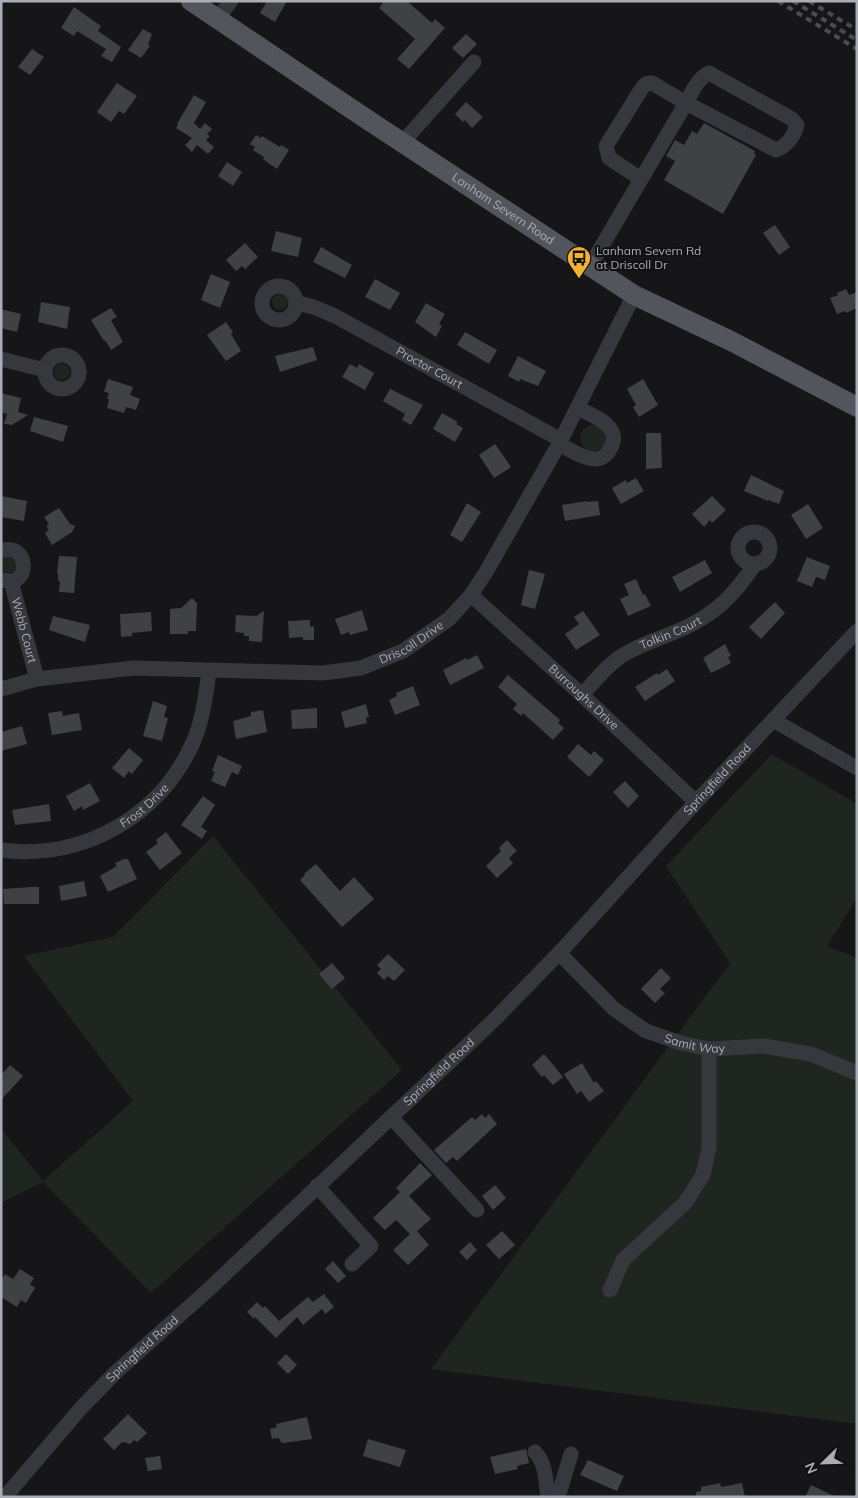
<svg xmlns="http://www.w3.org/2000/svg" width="858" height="1498" font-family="Mulish,sans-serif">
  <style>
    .green { fill: #1e261f }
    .building { fill: #404145 }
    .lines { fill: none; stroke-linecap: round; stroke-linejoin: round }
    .minor { stroke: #37383d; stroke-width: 15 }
    .major { stroke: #53555c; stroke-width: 20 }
    .rail { stroke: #4a4c52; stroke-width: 4; stroke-dasharray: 6 5; stroke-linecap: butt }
    .labels { text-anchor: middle; stroke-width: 4; stroke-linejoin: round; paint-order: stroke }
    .street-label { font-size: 12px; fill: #a8adb8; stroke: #111113 }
    .poi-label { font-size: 12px; fill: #a8adb8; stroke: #111113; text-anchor: start }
  </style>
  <rect width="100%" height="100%" fill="#161618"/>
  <path class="green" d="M272 302a8 8 0 1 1 16 0a8 8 0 1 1-16 0Z
    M54 372a8 8 0 1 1 16 0a8 8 0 1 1-16 0Z
    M580 438a13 13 0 1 1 26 0a13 13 0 1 1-26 0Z
    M0 565a8 8 0 1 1 16 0a8 8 0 1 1-16 0Z
    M772,754l85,50v94l-30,48 30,12v466l-426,-55 299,-406 -64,-97z
    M213,836l189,234 -251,223 -108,-111 -42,21v-75l42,53 90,-80 -109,-145 89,-19z"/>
  <path class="building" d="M267,1h20l-12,21 -15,-9z
    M384,1h23l25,22 3,-4 10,9 -36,41 -12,-10 18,-20 -36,-31z
    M74,7l27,19 -3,5 23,16 -9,15 -11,-6 5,-7 -29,-18 -3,5 -13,-8z
    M143,29l9,5 -4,10 2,2 -9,12 -13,-8z
    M466,34l11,10 -14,14 -11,-10z
    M32,49l12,8 -14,18 -12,-8z
    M117,83l20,13 -13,18 -5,-3 -8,11 -14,-10z
    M194,95l12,7 -12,21 6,6 5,-6 7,6 -5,5 3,2 -4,4 8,7 -6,7 -11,-9 -5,7 -7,-7 7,-7 -16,-10 2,-3 -1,-1z
    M466,102l17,15 -11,11 -7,-8 -2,2 -8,-8z
    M704,123l51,28 -1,2 2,2 -33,59 -59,-34 11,-19 -9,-5 9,-16 9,5 8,-14 5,3z
    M256,135l5,3 1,-2 18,11 1,-2 8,5 -12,19 -9,-6 -5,-4 1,-2 -11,-7 2,-3 -5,-3z
    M227,162l15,10 -9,14 -15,-10z
    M775,225l15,22 -11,8 -16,-22z
    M276,231l26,7 -4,19 -27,-6z
    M245,243l13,14 -13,12 -3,-3 -6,5 -10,-11z
    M321,247l31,18 -7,13 -32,-16z
    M211,274l19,8 -10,26 -19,-8z
    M375,279l25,14 -10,17 -25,-13z
    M846,289l3,6 8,-3v16l-11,5 -1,-2 -8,3 -7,-16 8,-3 -1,-2z
    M41,302l29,5 -3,22 -29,-7z
    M426,303l19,11 -6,10 3,2 -6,11 -21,-15z
    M111,308l6,9 -6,3 12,22 -12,8 -6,-10 -1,1 -13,-21z
    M1,309l20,5 -4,18 -16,-4z
    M226,322l7,10 -2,2 10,17 -15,10 -19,-26z
    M465,332l32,18 -8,14 -32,-19z
    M313,347l4,13 -37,12 -5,-16z
    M518,356l28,15 -8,15 -18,-7 -1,3 -11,-6z
    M350,364l7,4 2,-4 15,9 -9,17 -23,-13z
    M108,379l25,8 -3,8 10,4 -4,11 -10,-3 -2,6 -17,-5 2,-9h-2l2,-6 -5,-1z
    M643,379l15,26 -19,12 -6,-10 3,-2 -9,-16z
    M390,389l33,16 -12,20 -9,-5 3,-6 -22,-13z
    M1,393l20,5 -3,14 10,3 -16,10 -8,-1 3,-10 -6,-2z
    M442,413l16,9 -2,2 7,4 -8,14 -22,-13z
    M34,417l34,9 -5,16 -33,-11z
    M646,433h15l1,35 -16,1z
    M495,444l16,23 -17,11 -15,-23z
    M751,475l33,16 -5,13 -11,-4v1l-24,-10z
    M636,478l8,13 -23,13 -9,-16 14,-8 1,3z
    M1,496l26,5 -3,20 -23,-4z
    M712,496l14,14 -14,13 -2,-3 -6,7 -12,-13z
    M587,501v1l11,-1 2,14 -35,6 -3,-16z
    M467,503l14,9 -19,30 -12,-7z
    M808,504l15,24 -17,11 -15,-24z
    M59,508l11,16 5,2 -3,6 -20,13 -7,-12 4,-3 -3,-4 3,-2 -5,-7z
    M59,556l18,1 -3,36 -15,-1 1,-11h-2v-8h-1z
    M807,557l23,9 -5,14 -9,-3 -4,10 -15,-6z
    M705,560l7,13 -32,19 -8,-15z
    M529,570l16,4 -10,35 -14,-4z
    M636,579l7,16 2,-1 6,12 -23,10 -8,-17 9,-4 -5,-11z
    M192,598l5,5 -1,28h-8v3h-18v-25l11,-1z
    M775,602l10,11 -24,26 -12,-12z
    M362,610l6,20 -18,5 -1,-3 -8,3 -6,-16z
    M264,611l-2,31 -13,-1v-5h-5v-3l-9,-1 1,-17 20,1z
    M583,611l17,24 -24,15 -11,-16 14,-10 -5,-7z
    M151,612l1,19 -20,2v3l-11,1 -1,-23z
    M53,616l37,9 -5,17 -36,-12z
    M310,620v7l4,-1v14h-11v-3l-14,1 -1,-17z
    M725,644l6,12 -3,1 3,6 -20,10 -8,-15z
    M477,655l7,13 -34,17 -7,-15 23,-12 1,2z
    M667,669l8,12 -30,20 -10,-14 22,-14 1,2z
    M508,675l52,45 -2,3 6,5 -11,12 -30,-27 -2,3 -8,-7 4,-5 -19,-17z
    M413,686l7,19 -25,10 -6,-15 8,-4 -1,-3z
    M153,701l14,5 -3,11 4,1 -6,23 -19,-5z
    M366,704l3,13h-3l1,6 -22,5 -4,-16z
    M317,708v20l-25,1 -1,-19z
    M263,710l4,22 -31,7 -3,-18 18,-5v-4z
    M62,711l1,5 16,-3 3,17 -30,5 -4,-22z
    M22,726l5,18 -26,7v-19z
    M578,744l13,11 3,-4 10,9 -15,17 -22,-20z
    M129,748l14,12 -11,14 -3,-3 -5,7 -12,-10z
    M218,755l24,11 -4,9 -6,-3 -7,15 -14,-6 4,-9 -3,-1z
    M625,781l14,15 -11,12 -15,-16z
    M90,783l10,18 -17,9 -1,-4 -8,5 -8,-15z
    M203,796l12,9 -14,22 6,4 -5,8 -21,-14z
    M49,804l2,17 -36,4 -3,-15z
    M166,832l16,21 -22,17 -14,-18 12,-9 -2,-3z
    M507,840l10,11 -8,7 4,5 -16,15 -11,-12 15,-15 -2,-3z
    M124,859h4l9,20 -29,13 -8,-16 17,-10 -2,-3z
    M316,864l24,27 14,-14 20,22 -32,28 -42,-47 5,-5 -1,-1z
    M84,881l3,15 -26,5 -2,-15z
    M31,887h8v17h-35l-1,-15z
    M388,954l17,16 -11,11 -6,-5 -4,4 -7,-7 4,-4 -4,-4z
    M332,963l13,15 -13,11 -13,-15z
    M661,968l10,10 -11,11 5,4 -10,10 -14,-14z
    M544,1054l19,23 -10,8 -9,-10 -2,2 -10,-12z
    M582,1063l12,20 2,-2 8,10 -15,11 -8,-11 -4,3 -13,-20z
    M10,1065l13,11 -22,24v-25z
    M482,1114l3,4 4,-4 8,10 -40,37 -4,-4 -7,6 -12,-13 38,-33 3,3z
    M420,1163l12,12 -23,21 22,23 -14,12 12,14 -21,20 -15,-15 17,-16 -14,-14 -11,10 -12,-12 27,-26 -4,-4z
    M495,1185l11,13 -13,12 -11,-14z
    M502,1231l13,14 -16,14 -13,-14z
    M470,1242l7,8 -10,10 -8,-8z
    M333,1261l13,15 -8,7 -13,-14z
    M20,1269l14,9 -4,6 5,4 -9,15 -5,-3 -4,7 -16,-10v-17l4,-6 8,5z
    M324,1294l10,13 -9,7 -3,-5 -19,16 -6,-8 -21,21 -21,-21 -1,2 -7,-7 10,-10 6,6 2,-2 14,15 29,-24 5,5z
    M286,1354l11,11 -9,9 -11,-11z
    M128,1414l19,19 -10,9 -3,-2 -4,4 -8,-2 -8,8 -11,-11z
    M307,1417l5,22 -29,4 -2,-1 -2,-4 -7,1 -2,-10 7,-2 -1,-3z
    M368,1439l38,11 -6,17 -37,-11z
    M526,1449l3,14 -12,3 1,3 -23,5 -5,-17z
    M160,1456l2,13 -14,2 -3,-13z
    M588,1460l36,16 -7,15 -37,-16z
    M720,1483l1,4 21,-4 3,14h-49v-5l5,-1v-4z
    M811,1485l25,12h-31z"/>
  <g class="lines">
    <g class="minor">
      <path d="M217,19l14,-18"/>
      <path d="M402,143l72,-81"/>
      <path d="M590,266l96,-163c6,-11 11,-24 23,-30l83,46 5,6c-3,11 -10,21 -21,25l-90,-47 -34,-20 -6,1 -4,4 -36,58 3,12 32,21"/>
      <circle cx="279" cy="303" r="17"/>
      <path id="s1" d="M296,302l20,6 19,8 226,124"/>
      <circle cx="62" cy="372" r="17"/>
      <path d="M1,359l44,11"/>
      <path d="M559,444c10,5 24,15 36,15 7,0 12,-4 15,-10 14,-22 -17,-34 -33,-41"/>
      <circle cx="754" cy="548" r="16"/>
      <path d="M1,551c29,-10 30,38 2,29"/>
      <path id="s2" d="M11,581l26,98"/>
      <path id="s3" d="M471,595l111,100 114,107"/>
      <path id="s4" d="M1,689l36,-10 96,-11 190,5 38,-5 42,-17 46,-32 22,-24 15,-23 73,-128 75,-149"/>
      <path id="s5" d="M582,695c12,-13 25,-30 41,-40 18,-11 39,-17 59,-26 34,-15 52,-34 73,-65"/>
      <path d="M773,720l84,48"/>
      <path id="s6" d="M1,850c83,11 162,-35 194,-112 8,-21 11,-44 14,-67"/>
      <path id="s7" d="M559,953l55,56 32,22 35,12 28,6 55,-3 47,8 46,19"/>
      <path d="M391,1117l86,93"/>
      <path d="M317,1186l54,60 -19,18"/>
      <path d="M610,1290l13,-30 62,-57 18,-28 6,-27v-99"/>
      <path d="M535,1452c11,11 11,31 13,45"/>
      <path id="s8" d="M5,1497l76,-89 35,-36 92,-82 286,-270 69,-71 133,-147 161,-171"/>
      <path d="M558,1497l13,-43"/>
    </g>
    <path class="major" id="s9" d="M191,1l174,117 269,177 97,46 126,66"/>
    <path class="rail" d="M778,1l79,48
      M793,1l64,39
      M809,1l48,29"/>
  </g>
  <defs>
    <g id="bus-pin" transform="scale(1.25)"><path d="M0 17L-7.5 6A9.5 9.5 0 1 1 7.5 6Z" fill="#f2b134" stroke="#111113"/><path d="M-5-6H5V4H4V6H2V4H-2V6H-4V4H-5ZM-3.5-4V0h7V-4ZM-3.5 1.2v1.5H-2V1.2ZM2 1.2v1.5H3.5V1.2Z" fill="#111"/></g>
  </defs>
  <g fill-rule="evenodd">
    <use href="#bus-pin" x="579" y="258"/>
  </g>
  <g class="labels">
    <g class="street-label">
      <text dy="4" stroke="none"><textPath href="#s9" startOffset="375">Lanham Severn Road</textPath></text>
      <text dy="4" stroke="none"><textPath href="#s1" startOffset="149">Proctor Court</textPath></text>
      <text dy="4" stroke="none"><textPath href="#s2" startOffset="51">Webb Court</textPath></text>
      <text dy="4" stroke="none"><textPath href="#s5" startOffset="110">Tolkin Court</textPath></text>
      <text dy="4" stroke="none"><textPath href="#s4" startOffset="419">Driscoll Drive</textPath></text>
      <text dy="4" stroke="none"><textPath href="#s3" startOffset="152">Burroughs Drive</textPath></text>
      <text dy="4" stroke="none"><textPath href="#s8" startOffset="1012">Springfield Road</textPath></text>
      <text dy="4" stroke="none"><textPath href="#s6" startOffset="155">Frost Drive</textPath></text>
      <text dy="4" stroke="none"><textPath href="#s7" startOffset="168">Samit Way</textPath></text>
      <text dy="4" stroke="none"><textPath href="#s8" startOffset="608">Springfield Road</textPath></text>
      <text dy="4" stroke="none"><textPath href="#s8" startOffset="202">Springfield Road</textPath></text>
    </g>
    <g class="poi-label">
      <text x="596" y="255">Lanham Severn Rd<tspan x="596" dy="14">at Driscoll Dr</tspan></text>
    </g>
  </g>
  <rect width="858" height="1498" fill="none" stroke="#a8adb8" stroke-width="5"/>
  <g transform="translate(823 1463) rotate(247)" stroke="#111113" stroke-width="4" paint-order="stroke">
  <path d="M0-4L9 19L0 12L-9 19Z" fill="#a8adb8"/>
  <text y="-8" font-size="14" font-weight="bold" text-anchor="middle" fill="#a8adb8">N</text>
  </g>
</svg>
